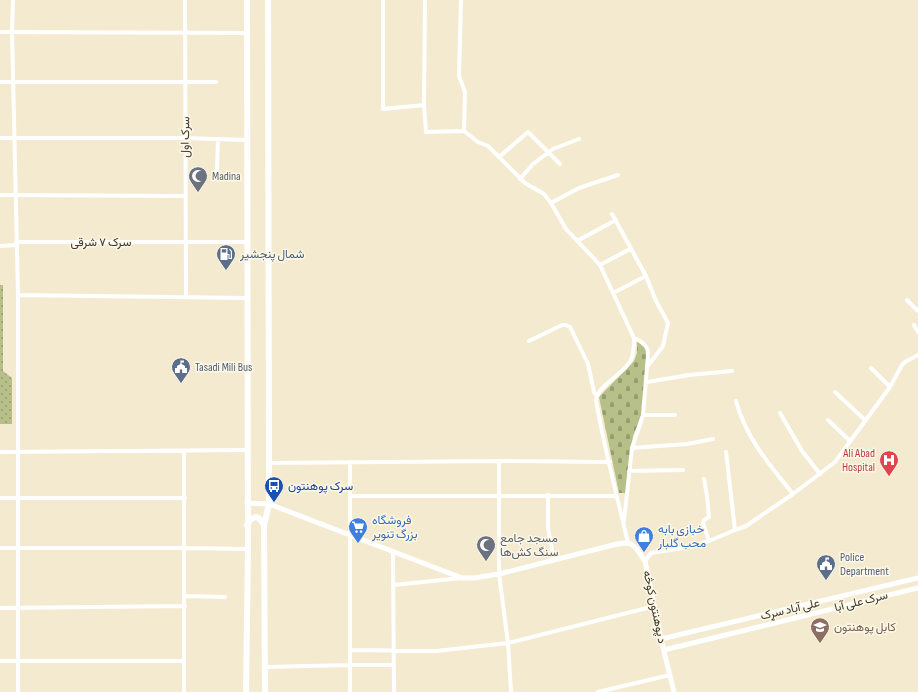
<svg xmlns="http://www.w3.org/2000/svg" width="918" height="692" font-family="'Sofia Sans Condensed',Vazirmatn,sans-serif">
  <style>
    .grass { fill: url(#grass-dots) }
    .cemetery { fill: url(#cemetery-stones) }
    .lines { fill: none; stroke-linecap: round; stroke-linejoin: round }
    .minor { stroke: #fff; stroke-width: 4 }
    .tertiary { stroke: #fff; stroke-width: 5 }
    .primary { stroke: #fff; stroke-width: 6 }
    .labels { text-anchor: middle; stroke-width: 3; stroke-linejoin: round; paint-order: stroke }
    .street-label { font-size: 12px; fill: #3d392e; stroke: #fdf8e7 }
    .worship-label { font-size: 12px; fill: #5b616d; stroke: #fdf8e7; text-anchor: start }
    .service-label { font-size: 12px; fill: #4e5e75; stroke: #fdf8e7; text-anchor: start }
    .health-label { font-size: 12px; fill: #be3a42; stroke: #fdf8e7; text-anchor: end }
    .transit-label { font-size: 12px; fill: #164399; stroke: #fdf8e7; text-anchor: start }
    .shop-label { font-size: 12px; fill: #366cbe; stroke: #fdf8e7; text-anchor: start }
    .education-label { font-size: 12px; fill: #785e54; stroke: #fdf8e7; text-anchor: start }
  </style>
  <defs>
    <pattern id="grass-dots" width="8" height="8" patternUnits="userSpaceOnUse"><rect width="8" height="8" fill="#b8c08a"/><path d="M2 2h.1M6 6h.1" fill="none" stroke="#979d71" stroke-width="1.8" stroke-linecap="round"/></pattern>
    <pattern id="cemetery-stones" width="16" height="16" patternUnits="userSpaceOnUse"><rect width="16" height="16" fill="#b8c08a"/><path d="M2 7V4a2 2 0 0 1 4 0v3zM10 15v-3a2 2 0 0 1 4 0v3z" fill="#979d71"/></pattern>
  </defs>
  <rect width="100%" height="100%" fill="#f4eacf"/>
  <path class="grass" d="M0,285h3v86l9,7v46h-12z"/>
  <path class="cemetery" d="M637,341l9,8v31l-3,32 -10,24 -7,57h-7l-20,-96 35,-36 3,-8z"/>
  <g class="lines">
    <path class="minor" d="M13,0l-1,31 6,264v397
      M185,0l1,297
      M383,0v109l41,-4
      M425,0l-1,105 2,27 38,-1 14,11 10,4 37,37 19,11 7,9 15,26 34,36 34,73c0,8 0,15 -3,22 -7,14 -32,24 -35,40 8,48 21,95 32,143
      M461,0l-2,76 6,16 -1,39
      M0,32l246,1
      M0,82h216
      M0,138h185l62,2
      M499,157l29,-25 32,32
      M217,170l1,-31
      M520,179l13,-15 20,-15 26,-10
      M0,195l185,1
      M551,203l28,-15 39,-13
      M612,214l34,62 10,25 12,22 -5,23 -16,21 -4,48 -11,33 -8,73
      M577,241l39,-21
      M16,242h232
      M0,246l16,-1
      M600,265l30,-16
      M613,293l33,-17
      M18,295l228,3
      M907,300l11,11
      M914,325l4,7
      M634,338c16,7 15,13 13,28
      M529,341l33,-16h4l4,2 18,37 6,28 3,4
      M871,368l19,19
      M647,382l42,-7 43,-4
      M835,392l30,28
      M736,401c9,35 34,65 57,93
      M780,413l22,38 18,23
      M643,415h32
      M828,420l22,21
      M632,448l55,-4 26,-5
      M0,452l247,-2
      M726,452l9,78
      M499,461v113l9,69 3,49
      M269,463l230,-2 111,1
      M629,471l54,-1
      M704,479l3,17 2,21 -5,3 -1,3 6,18
      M548,495v33l6,32
      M351,496h265
      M0,498h185
      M0,548h185l63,1
      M393,553l1,139
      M645,561l6,-8 32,-5 26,-7 26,-11 11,-4 47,-32 42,-32 55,-75 12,-22 3,-3 13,-7
      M393,585l69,-7
      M185,596l40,1
      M0,608l185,-2
      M350,650l86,1 72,-8 147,-37
      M0,661h184
      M265,667l85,-2h44
      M184,692v-241
      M350,692v-230
      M598,692l72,-17"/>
    <path class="tertiary" d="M247,503l22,1 193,74h12l25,-4 118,-30 8,-1 6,1 5,4 9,13 16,78 13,53
      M661,639l257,-61
      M664,650l254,-62"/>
    <path class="primary" d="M247,525l3,-5 5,-3 4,1 5,7
      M246,692l2,-143 -1,-549
      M265,692l-1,-167 5,-21v-41l-1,-463"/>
  </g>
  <defs>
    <g id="mosque-pin" transform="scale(1)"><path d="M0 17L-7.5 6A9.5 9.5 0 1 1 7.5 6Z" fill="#6b7280" stroke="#fdf8e7"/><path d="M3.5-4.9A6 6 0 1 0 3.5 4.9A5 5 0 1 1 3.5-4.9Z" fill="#fff"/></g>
    <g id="fuel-pin" transform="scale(1)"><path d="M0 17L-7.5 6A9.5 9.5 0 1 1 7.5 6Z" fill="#5c6f8a" stroke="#fdf8e7"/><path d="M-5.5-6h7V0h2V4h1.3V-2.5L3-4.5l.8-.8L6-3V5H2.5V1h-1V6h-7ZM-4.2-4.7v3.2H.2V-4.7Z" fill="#fff"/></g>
    <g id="civic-pin" transform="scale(1)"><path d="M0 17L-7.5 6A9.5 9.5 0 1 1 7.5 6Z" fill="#5c6f8a" stroke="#fdf8e7"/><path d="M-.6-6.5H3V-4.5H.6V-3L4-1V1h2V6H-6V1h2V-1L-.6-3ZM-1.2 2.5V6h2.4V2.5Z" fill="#fff"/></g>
    <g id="hospital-pin" transform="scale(1)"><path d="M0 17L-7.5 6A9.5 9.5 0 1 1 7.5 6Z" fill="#e0444e" stroke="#fdf8e7"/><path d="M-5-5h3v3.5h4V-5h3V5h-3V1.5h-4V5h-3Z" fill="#fff"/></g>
    <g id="bus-pin" transform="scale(1)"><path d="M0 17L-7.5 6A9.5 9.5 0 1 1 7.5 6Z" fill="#1a4fb4" stroke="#fdf8e7"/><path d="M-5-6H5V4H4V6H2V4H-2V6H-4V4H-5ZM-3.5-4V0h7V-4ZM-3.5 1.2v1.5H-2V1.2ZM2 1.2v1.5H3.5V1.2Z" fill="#fff"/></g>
    <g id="supermarket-pin" transform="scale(1)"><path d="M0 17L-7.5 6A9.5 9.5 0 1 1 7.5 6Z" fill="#3f7fe0" stroke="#fdf8e7"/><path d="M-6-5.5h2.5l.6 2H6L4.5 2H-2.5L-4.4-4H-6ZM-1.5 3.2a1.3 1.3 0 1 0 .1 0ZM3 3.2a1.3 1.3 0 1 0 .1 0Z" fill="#fff"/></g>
    <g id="shop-pin" transform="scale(1)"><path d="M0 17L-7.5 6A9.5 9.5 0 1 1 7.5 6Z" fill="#3f7fe0" stroke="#fdf8e7"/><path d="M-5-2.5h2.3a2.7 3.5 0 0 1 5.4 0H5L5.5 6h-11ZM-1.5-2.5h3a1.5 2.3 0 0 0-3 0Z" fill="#fff"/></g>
    <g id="university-pin" transform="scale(1)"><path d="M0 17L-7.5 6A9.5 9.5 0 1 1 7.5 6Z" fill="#8d6e63" stroke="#fdf8e7"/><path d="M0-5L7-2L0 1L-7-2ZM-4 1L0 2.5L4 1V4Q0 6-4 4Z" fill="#fff"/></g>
  </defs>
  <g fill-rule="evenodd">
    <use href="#mosque-pin" x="198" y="176"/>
    <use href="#fuel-pin" x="226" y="254"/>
    <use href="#civic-pin" x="181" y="367"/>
    <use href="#hospital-pin" x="889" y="460"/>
    <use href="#bus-pin" x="274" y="486"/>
    <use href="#supermarket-pin" x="358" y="527"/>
    <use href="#shop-pin" x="644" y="536"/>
    <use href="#mosque-pin" x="486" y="545"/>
    <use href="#civic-pin" x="826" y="564"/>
    <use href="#university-pin" x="820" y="627"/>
  </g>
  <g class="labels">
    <g class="street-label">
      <text transform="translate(185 137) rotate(-89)" y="4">سرک‌ اول</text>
      <text x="101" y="246">سرک ۷ شرقی</text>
      <text transform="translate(861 601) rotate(-14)" y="4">سرک علی آبا</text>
      <text transform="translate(655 607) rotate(78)" y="4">د پوهنتون کوڅه</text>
      <text transform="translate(790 609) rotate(-13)" y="4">علی آباد سړک</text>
    </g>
    <g class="worship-label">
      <text x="212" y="180">Madina</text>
      <text x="500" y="542">مسجد جامع<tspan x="500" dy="14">سنگ کش‌ها</tspan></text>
    </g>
    <g class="service-label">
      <text x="240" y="258">شمال پنجشیر</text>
      <text x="195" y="371">Tasadi Mili Bus</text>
      <text x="840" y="561">Police<tspan x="840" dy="14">Department</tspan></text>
    </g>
    <g class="health-label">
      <text x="875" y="457">Ali Abad<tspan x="875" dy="14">Hospital</tspan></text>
    </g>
    <g class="transit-label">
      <text x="288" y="490">سرک پوهنتون</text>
    </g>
    <g class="shop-label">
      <text x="372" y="524">فروشگاه<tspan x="372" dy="14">بزرگ تنویر</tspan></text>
      <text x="658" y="533">خبازی بابه<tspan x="658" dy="14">محب گلبار</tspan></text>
    </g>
    <g class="education-label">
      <text x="834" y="631">کابل پوهنتون</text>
    </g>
  </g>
</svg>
